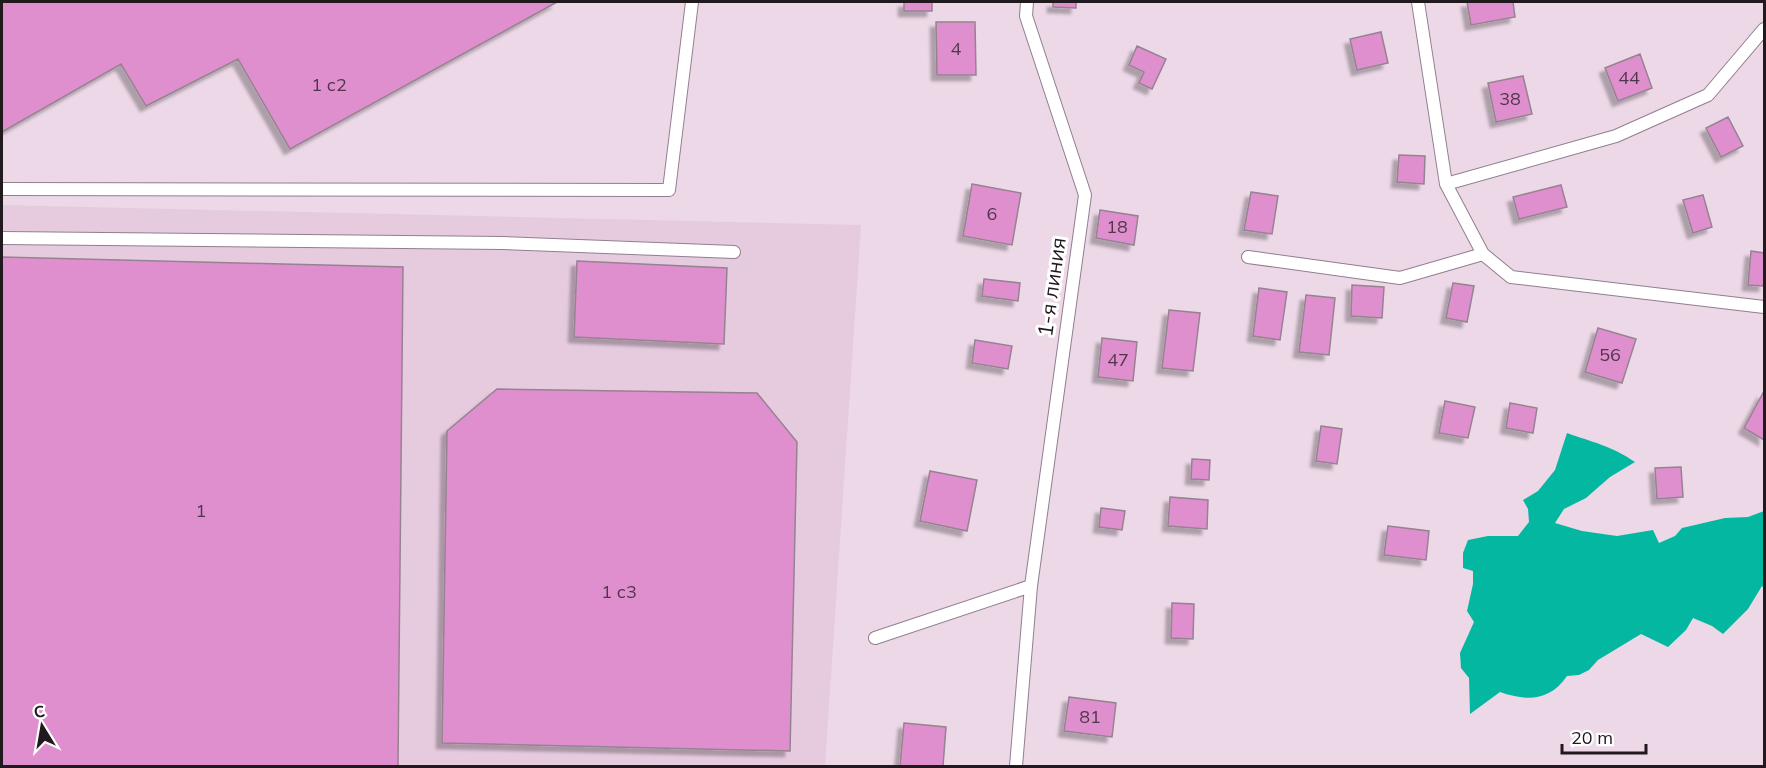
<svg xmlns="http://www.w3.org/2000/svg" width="1766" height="768" font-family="Mulish,sans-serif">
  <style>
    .built { fill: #e6cbdf }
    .water { fill: #04b7a0 }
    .building { fill: #e08fce; stroke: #958391; stroke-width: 1.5; filter: url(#shadow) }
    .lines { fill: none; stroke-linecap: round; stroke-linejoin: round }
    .service-casing { stroke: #917f8c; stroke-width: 14 }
    .service { stroke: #fff; stroke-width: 12 }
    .labels { text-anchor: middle; stroke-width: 6; stroke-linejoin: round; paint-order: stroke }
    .number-label { font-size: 18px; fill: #50364a }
    .street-label { font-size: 21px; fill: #20191e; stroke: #fff }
  </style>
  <defs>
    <filter id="shadow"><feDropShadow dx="-5.5" dy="5.5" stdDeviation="1.5" flood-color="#0004"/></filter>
  </defs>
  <rect width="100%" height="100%" fill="#ecd8e7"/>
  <path class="built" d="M2,205l859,20 -36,541h-823z"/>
  <path class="water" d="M1567,433c25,9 45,13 68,29l-25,15 -24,21 -22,11 -9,14 27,8 35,5 36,-6 6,13 16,-7 7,-8 43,-10 23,-1 16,-6v77l-2,-2 -14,23 -25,25 -11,-8 -19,-8 -7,12 -18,17 -27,-13 -43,26 -9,10 -10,5 -12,1c-18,26 -41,25 -67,16l-30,22 -1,-36 -8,-10 -1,-15 14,-31 -7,-11 6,-27v-13l-10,-3v-15l5,-13 20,-4h30l11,-14 -1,-13 -5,-9 15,-9 17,-21z"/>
  <path class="building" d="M2,2h555l-267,147 -52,-90 -92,47 -25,-42 -119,68z
    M904,2h28v9h-28z
    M1053,2h23v6l-23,-1z
    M1467,2h46l2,15 -44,8z
    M936,22h39l1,53h-39z
    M1381,32l7,31 -31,7 -7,-31z
    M1137,46l29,13 -14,30 -13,-6 5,-11 -15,-7z
    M1640,54l12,34 -34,13 -13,-33z
    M1523,76l9,38 -36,8 -8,-39z
    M1728,117l15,29 -22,11 -15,-29z
    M1399,155l26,1 -1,28 -27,-2z
    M972,184l49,9 -9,52 -49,-9z
    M1561,185l6,22 -48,12 -6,-22z
    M1251,192l27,4 -6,38 -28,-4z
    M1703,195l9,32 -19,6 -10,-33z
    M1100,210l38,6 -4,29 -38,-7z
    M1751,251l13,2v33l-16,-1z
    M2,257l401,10 -5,499h-396z
    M577,261l150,7 -3,76 -150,-7z
    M984,279l36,4 -2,18 -36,-5z
    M1453,283l21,3 -7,36 -21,-4z
    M1352,285l32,2 -2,31 -31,-2z
    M1259,288l28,4 -7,48 -27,-4z
    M1306,295l29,3 -6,57 -30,-3z
    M1169,310l31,3 -7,58 -31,-3z
    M1598,328l38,11 -14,44 -37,-11z
    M1102,338l35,4 -4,39 -35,-4z
    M975,340l37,6 -4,23 -36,-6z
    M497,389l260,4 40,49 -7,309 -348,-8 5,-312z
    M1763,393l1,1v46l-20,-12z
    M1445,401l30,6 -7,31 -29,-5z
    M1510,403l27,5 -4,25 -27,-5z
    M1321,426l21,3 -5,35 -21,-3z
    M1192,459l18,1 -1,20 -18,-1z
    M1681,467l2,30 -26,2 -2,-31z
    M930,471l47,9 -10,51 -47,-10z
    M1170,497l38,3 -1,29 -39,-3z
    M1101,508l24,3 -3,19 -23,-3z
    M1388,526l41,5 -3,29 -42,-5z
    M1172,603l22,1 -1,35 -22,-1z
    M1069,697l47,6 -4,34 -48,-6z
    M904,723l42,4 -3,39h-43z"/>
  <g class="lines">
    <g class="service-casing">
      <path id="service" d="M1418,2l28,182 37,70 28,23 253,30
        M1446,184l170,-48 92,-41 56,-66
        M2,189l667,1 23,-188
        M2,238l501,5 231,9
        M1248,257l152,21 83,-24
        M875,638l156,-52
        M1016,766l15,-180 54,-391 -59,-179 1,-14"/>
    </g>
    <use href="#service" class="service"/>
  </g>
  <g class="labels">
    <g class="number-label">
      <text x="956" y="55">4</text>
      <text x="1629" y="84">44</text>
      <text x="329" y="91">1 с2</text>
      <text x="1510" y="105">38</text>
      <text x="992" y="220">6</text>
      <text x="1117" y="233">18</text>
      <text x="1610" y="361">56</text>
      <text x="1118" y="366">47</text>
      <text x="201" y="517">1</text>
      <text x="619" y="598">1 с3</text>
      <text x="1090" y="723">81</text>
    </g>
    <g class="street-label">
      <text transform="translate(1052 287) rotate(-82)" y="7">1-я линия</text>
    </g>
  </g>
  <rect width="1766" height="768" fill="none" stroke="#20191e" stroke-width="6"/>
  <g transform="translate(42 726) rotate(349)" stroke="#ffffff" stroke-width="4.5" paint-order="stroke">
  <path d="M0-4.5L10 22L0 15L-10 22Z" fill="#20191e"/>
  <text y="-9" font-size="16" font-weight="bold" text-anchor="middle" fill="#20191e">С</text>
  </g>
  <path d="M1562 744v9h84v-9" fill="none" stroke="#20191e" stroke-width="3"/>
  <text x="1571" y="744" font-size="18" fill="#20191e" stroke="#ffffff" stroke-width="4.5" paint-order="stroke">20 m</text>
</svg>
